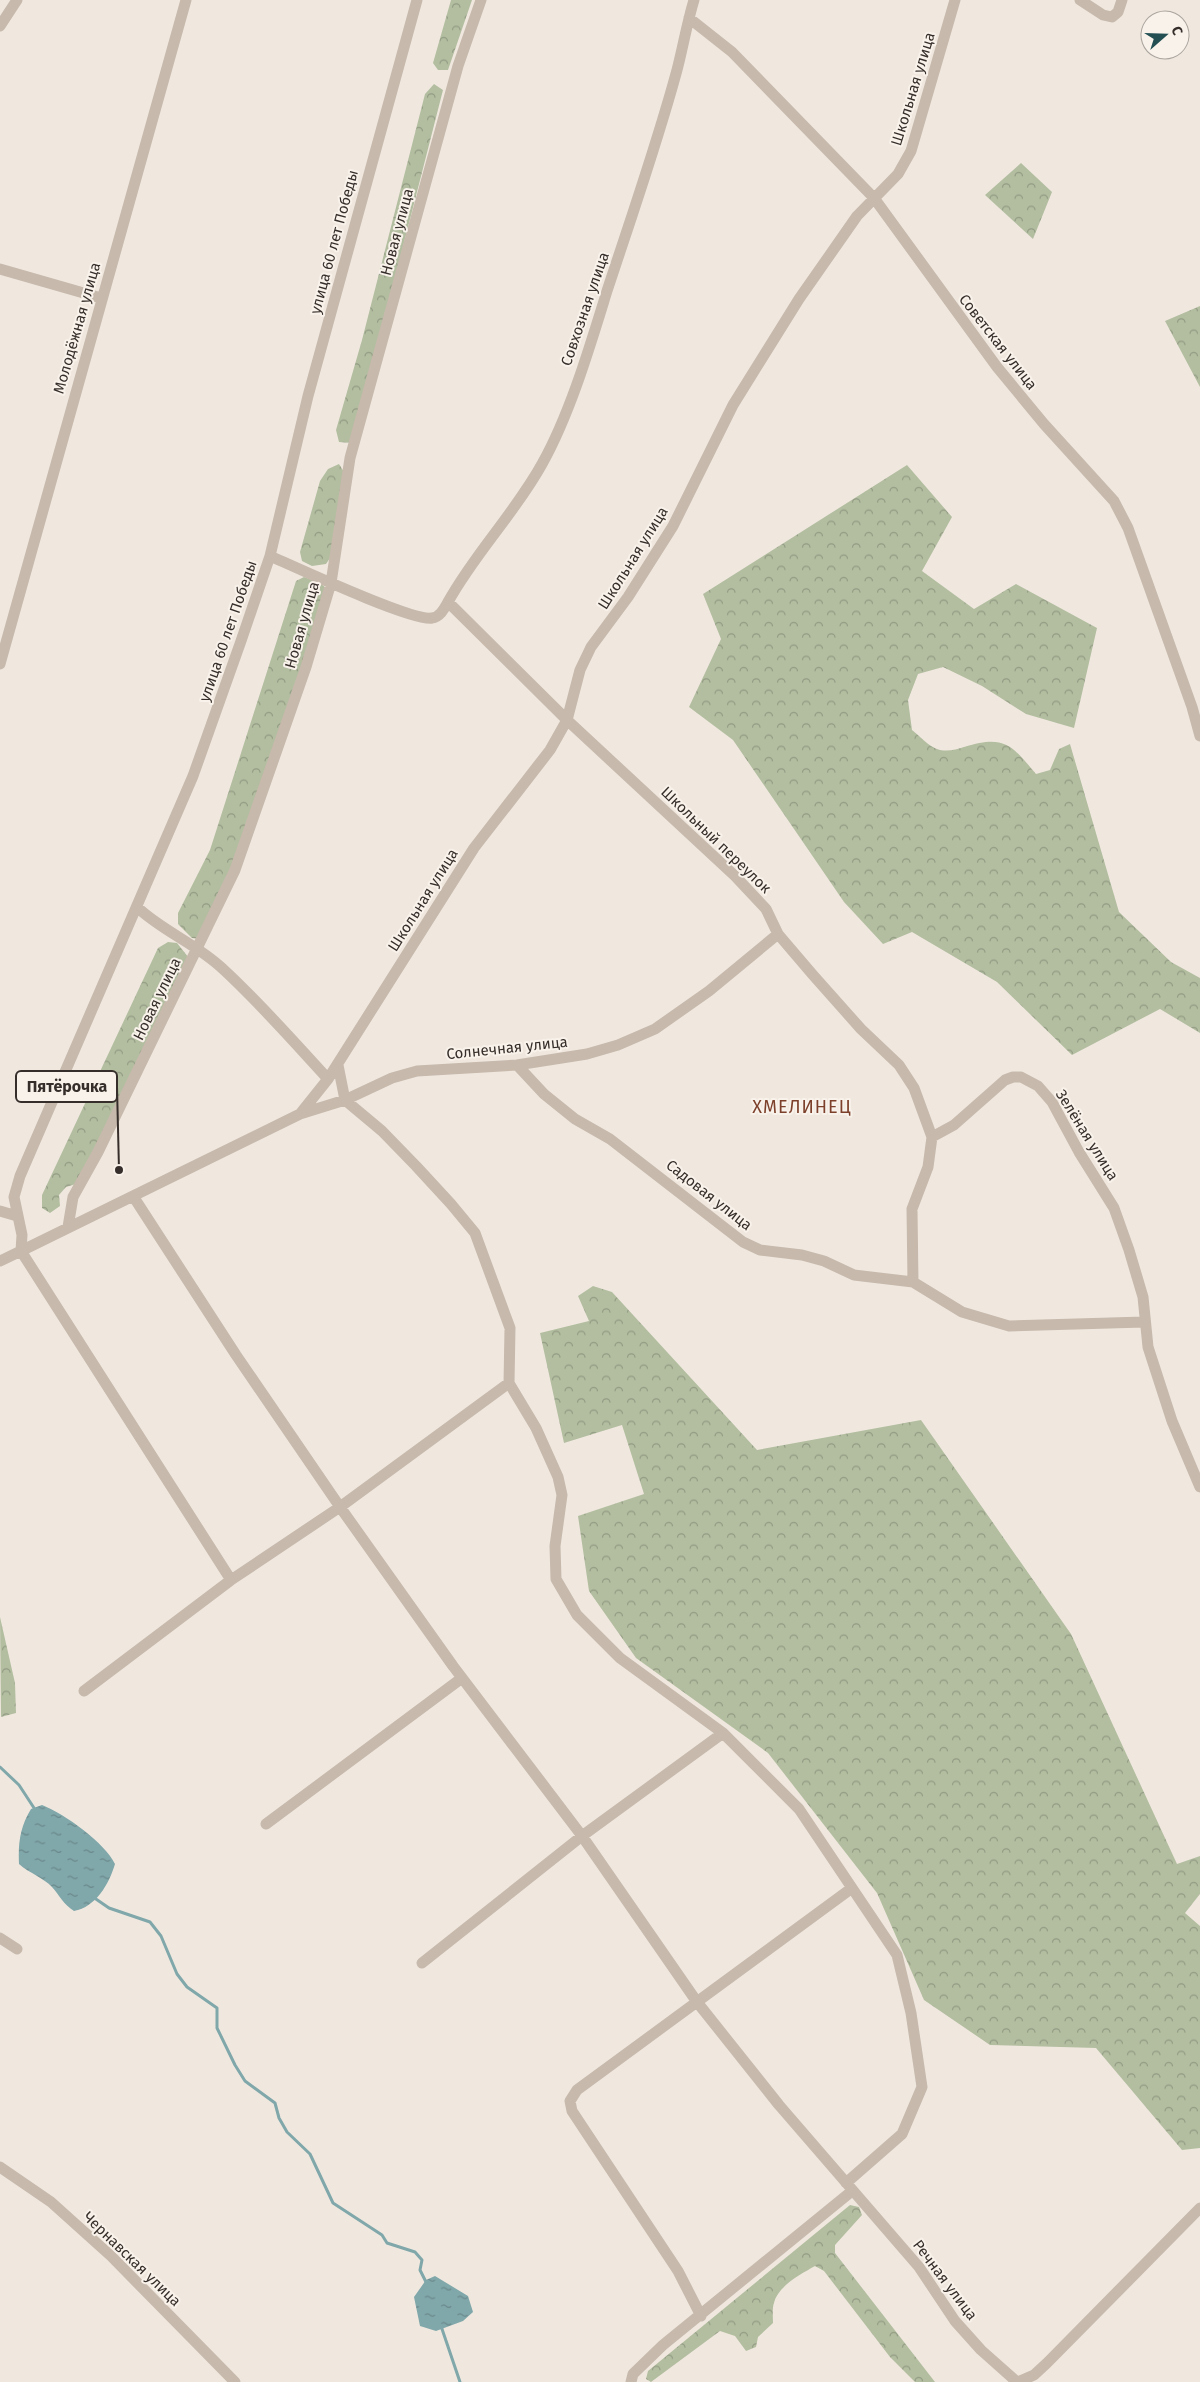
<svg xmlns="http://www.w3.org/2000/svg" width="1200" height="2382" font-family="'Fira Sans',sans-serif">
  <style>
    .forest { fill: url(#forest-crowns) }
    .water { fill: url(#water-ripples) }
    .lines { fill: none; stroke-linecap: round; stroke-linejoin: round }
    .stream { stroke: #80a7aa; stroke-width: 3 }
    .street { stroke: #c7b9ac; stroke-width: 11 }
    .labels { text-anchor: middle; stroke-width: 4; stroke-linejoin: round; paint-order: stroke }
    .street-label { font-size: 15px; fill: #362e2a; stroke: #f8f2eb }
    .quarter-label { font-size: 18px; letter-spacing: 1px; fill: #7d412b; stroke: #f8f2eb }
    .leader { fill: none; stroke: #362e2a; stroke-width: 2 }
    .callout-dot { fill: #362e2a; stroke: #f8f2eb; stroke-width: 2 }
    .callout { fill: #f8f2eb; stroke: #362e2a; stroke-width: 2 }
    .callout-label { font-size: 16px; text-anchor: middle; font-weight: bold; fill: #362e2a }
  </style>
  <defs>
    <pattern id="forest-crowns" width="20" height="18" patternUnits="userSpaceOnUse" patternTransform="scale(1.25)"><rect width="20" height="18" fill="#b3bea0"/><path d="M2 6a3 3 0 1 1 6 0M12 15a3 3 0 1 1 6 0" fill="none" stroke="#929b83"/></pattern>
    <pattern id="water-ripples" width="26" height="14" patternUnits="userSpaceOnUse" patternTransform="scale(1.25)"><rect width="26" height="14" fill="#80a7aa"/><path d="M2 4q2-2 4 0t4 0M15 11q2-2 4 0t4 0" fill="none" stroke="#6a888b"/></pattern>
  </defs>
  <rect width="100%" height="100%" fill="#f0e8df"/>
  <path class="forest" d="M451,0h21l-24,70h-10l-5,-7z
    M434,84l9,6 -87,341 -4,12 -13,-1 -3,-12 26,-90 63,-246z
    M1021,163l31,29 -19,47 -48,-44z
    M1200,306v81l-35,-66z
    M339,464l5,8 -12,83 -6,9 -14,2 -10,-5 -2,-9 20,-71 8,-12z
    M907,465l45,52 -30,54 52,38 42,-25 81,44 -23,100 -48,-14 -44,-28 -39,-19 -25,7 -10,26 4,30c7,5 16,16 25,19 8,3 19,1 27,-2 40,-12 47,-3 72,27l14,-4 9,-21 11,-5 49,168 52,50 29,16v55l-40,-24 -88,46 -75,-73 -85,-50 -29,12 -39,-42 -111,-162 -44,-33 32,-68 -18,-45z
    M304,577l16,6 6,5 -21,73 -71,205 -35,73 -7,-1 -14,-14v-11l32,-63 86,-269z
    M168,942l9,1 12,15 -110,225 -13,4 -7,8 1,11 -10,7 -8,-5v-13l116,-247z
    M593,1286l19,6 145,158 164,-30 150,214 106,230 23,-8v38l-15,19 15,13v222l-18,2 -86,-102 -106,-3 -66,-45 -47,-107 -109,-140 -132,-95 -47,-67 -11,-75 66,-22 -22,-69 -58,18 -24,-110 49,-12 -11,-25z
    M0,1617l15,66 1,30 -15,4z
    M850,2205l9,2 3,8 -27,30v8l100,129h-20l-25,-25 -66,-86 -9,-5c-14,8 -37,20 -41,37 -2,5 -1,14 -1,20l-15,14 -2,10 -10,4 -11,-15 -15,-5 -69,51 -5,-3 2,-8z"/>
  <path class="water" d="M42,1805c23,9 63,38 73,59 -6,20 -19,43 -41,47 -11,-7 -14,-15 -22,-24 -8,-9 -23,-14 -33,-23 -1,-21 1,-37 12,-55z
    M435,2276l33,20 5,16 -10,9 -27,10 -16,-5 -6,-29 12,-17z"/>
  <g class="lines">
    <path class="stream" d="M0,1767l19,18 17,26
      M93,1897l16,11 41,14 11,14 16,38 10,13 30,21v20l18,37 10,16 30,22 4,15 8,14 23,22 23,49 49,32 5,8 28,9 7,8 -2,10 7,14
      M441,2326l19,56"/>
    <path class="street" d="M1080,0l23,15 9,2 6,-5 4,-12
      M689,18l43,34 142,146 123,169 47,57 70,77 14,27 64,179 8,29
      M0,26l17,-26
      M0,269l101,29
      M270,556c25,11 143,66 162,62 8,-1 12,-9 16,-16l119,118 168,156 31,33 12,25 35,41 48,54 38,36 15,23 18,49 -4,30 -16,42 1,73
      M448,602c27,-49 67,-89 94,-138 28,-50 48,-118 65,-173 24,-73 50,-147 70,-221 6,-23 10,-47 17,-70
      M0,664l186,-664
      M137,907c25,24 60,37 86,62 37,34 71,73 105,110
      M517,1065l27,29 31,25 35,20 133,103 17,8 42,5 22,6 30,14 59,7 49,30 47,14 135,-4
      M300,1114l28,-35 146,-231 76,-98 17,-30 13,-50 11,-23 37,-50 45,-71 60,-121 66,-106 58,-83 41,-42 13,-23 44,-151
      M932,1137l22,-12 51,-45 8,-3h8l17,9 14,16 27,50 35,56 15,42 14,47 5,50 24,74 28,66
      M133,1196l103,159 104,152 169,-124 1,-55 -35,-95 -24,-29 -35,-38 -34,-35 -37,-31 -7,-35
      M0,1211l17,5
      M68,1227l5,-30 25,-45 137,-282 71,-203 25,-84 19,-125 108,-392 23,-66
      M21,1251l1,-16 -8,-38 6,-21 173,-400 48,-135 29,-85 38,-160 109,-396
      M21,1251l279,-137 45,-14 47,-22 25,-7 100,-6 70,-11 31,-9 37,-16 54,-38 69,-57
      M0,1261l21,-10 210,329 109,-73 113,159 129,170 115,166 82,103 140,162 36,54 26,29 36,32
      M509,1383l27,45 22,49 4,18 -7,51 1,33 21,36 43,43 103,75 76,76 98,146 14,58 11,74 -20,47 -56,49
      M84,1691l147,-111
      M266,1824l196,-146
      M0,1938l17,11
      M422,1963l160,-127 141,-103
      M0,2167l51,35 60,54 124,126
      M701,2316l-23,-45 -106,-160 -2,-10 7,-11 275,-202
      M631,2382l2,-8 30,-29 189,-154
      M1018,2382l16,-7 13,-12 153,-155"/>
  </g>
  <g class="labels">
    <g class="street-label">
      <text transform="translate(913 89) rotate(-73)" y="5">Школьная улица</text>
      <text transform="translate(397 232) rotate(-75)" y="5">Новая улица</text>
      <text transform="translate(334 242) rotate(-75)" y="5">улица 60 лет Победы</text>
      <text transform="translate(585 309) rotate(-71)" y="5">Совхозная улица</text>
      <text transform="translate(77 328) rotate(-74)" y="5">Молодёжная улица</text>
      <text transform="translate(998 342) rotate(52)" y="5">Советская улица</text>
      <text transform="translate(633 558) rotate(-58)" y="5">Школьная улица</text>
      <text transform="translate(302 625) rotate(-74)" y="5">Новая улица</text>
      <text transform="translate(228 631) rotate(-71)" y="5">улица 60 лет Победы</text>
      <text transform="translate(716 840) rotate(44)" y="5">Школьный переулок</text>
      <text transform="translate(423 900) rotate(-58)" y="5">Школьная улица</text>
      <text transform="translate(157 999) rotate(-64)" y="5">Новая улица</text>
      <text transform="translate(507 1048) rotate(-6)" y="5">Солнечная улица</text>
      <text transform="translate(1087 1135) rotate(58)" y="5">Зелёная улица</text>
      <text transform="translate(709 1195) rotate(38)" y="5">Садовая улица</text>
      <text transform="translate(132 2259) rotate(44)" y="5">Чернавская улица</text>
      <text transform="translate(945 2280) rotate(53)" y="5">Речная улица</text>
    </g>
    <g class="quarter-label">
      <text x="802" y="1113">ХМЕЛИНЕЦ</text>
    </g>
  </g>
  <path class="leader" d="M119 1170L117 1087"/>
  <circle class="callout-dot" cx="119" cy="1170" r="5"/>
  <rect class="callout" x="16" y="1071" width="101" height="31" rx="5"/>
  <g class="callout-label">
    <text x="67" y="1092">Пятёрочка</text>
  </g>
  <g transform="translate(1165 35) rotate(70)"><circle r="24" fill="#f8f2eb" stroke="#aaa49e"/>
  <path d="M0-4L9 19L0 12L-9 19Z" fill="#234f53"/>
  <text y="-8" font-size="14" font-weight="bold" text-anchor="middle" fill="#362e2a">С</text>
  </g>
</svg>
